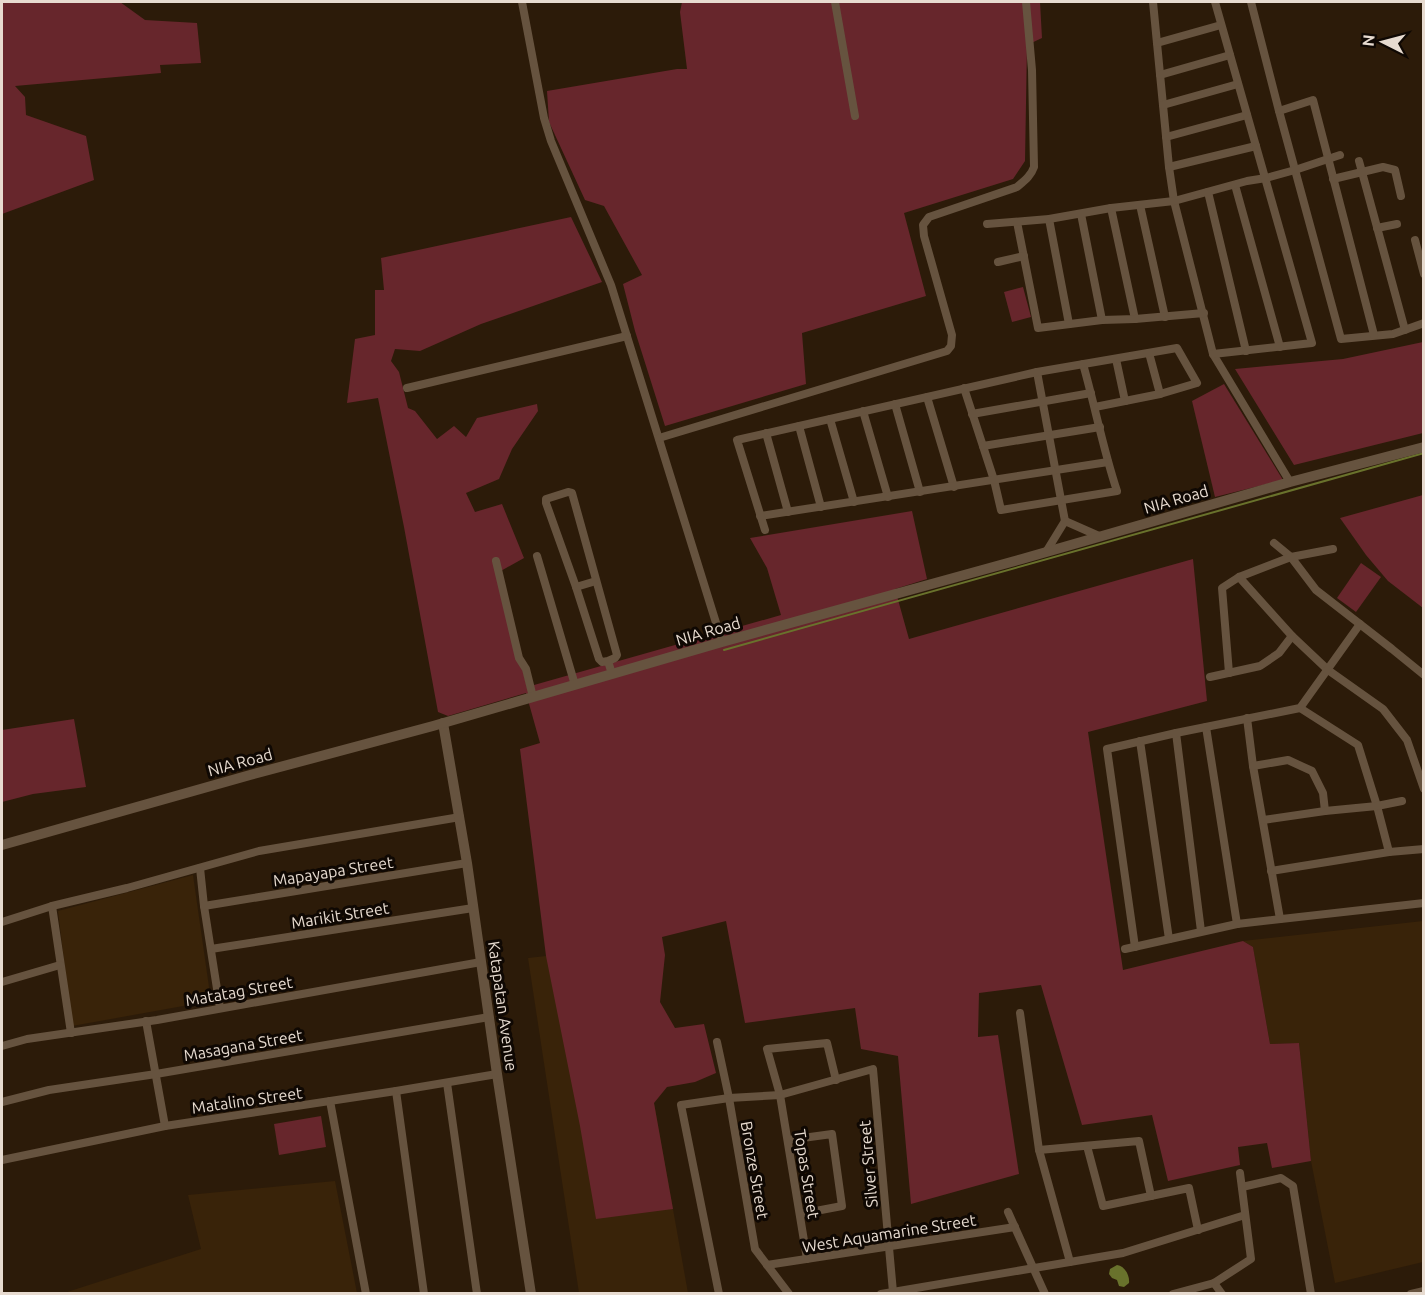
<svg xmlns="http://www.w3.org/2000/svg" width="1425" height="1295" viewBox="0 0 1425 1295" font-family="Ubuntu,sans-serif">
<rect width="100%" height="100%" fill="#2c1b09"/>
<g fill="#392309">
<path d="M193,875l18,126 -139,25 -14,-115z"/>
<path d="M1423,921v341l-88,21 -24,-122 -12,-118 -29,1 -17,-97 -10,-6z"/>
<path d="M618,948l36,155 34,190h-109l-51,-335z"/>
<path d="M335,1181l22,112h-293l137,-44 -13,-54z"/>
</g>
<g fill="#67262c">
<path d="M2,2h118l25,18 52,3 4,40 -41,2 1,8 -146,13 10,11 1,18 60,21 8,44 -92,34z"/>
<path d="M682,2h358l2,36 -15,7 -2,116 -12,18 -109,34 22,83 -124,37 4,51 -141,42 -30,-95 -12,-47 19,-9 -38,-69 -19,-6 -36,-78 -2,-31 130,-22h10l-7,-57z"/>
<path d="M571,217l31,65 -121,42 -61,27 -25,-2 -4,12 8,11 9,36 7,3 22,28 17,-13 12,11 11,-19 60,-14 1,7 -26,38 -13,30 -33,14 9,19 27,-8 22,54 -25,14 28,115 254,-72 -14,-47 -17,-30 162,-27 15,68 -32,10 14,50 284,-80 14,142 -119,31 35,238 120,-29 10,6 17,97 29,-1 12,118 -39,7 -5,-25 -29,4 2,18 -72,16 -16,-66 -70,10 -41,-140 -62,8 -1,44 20,-2 21,139 -108,30 -13,-148 -37,-7 -6,-41 -110,15 -19,-102 -64,16 3,18 -5,47 15,26 29,-4 12,49 -21,9 -28,5 -13,16 19,106 -77,10 -16,-93 -34,-170 -26,-207 20,-6 -14,-50 -78,23 -10,-4 -34,-185 -26,-129 -31,5 8,-64 20,-4v-45h9l-3,-32z"/>
<path d="M1023,287l8,30 -19,5 -8,-30z"/>
<path d="M1423,342v91l-129,32 -59,-96 108,-10z"/>
<path d="M1224,384l59,96 -68,17 -23,-96z"/>
<path d="M1423,495h1l-1,113 -35,-27 -22,-26 -26,-37z"/>
<path d="M1361,563l20,14 -25,35 -19,-14z"/>
<path d="M74,719l12,68 -53,7 -31,8v-72z"/>
<path d="M321,1116l5,31 -47,8 -5,-31z"/>
</g>
<path fill="#69722c" d="M1117,1265c8,1 13,11 12,18l-5,4 -5,-1 -2,-6 -5,-2 -3,-4 1,-5z"/>
<g fill="none" stroke-linecap="round" stroke-linejoin="round">
<path stroke="#69722c" stroke-width="2" d="M724,650l700,-197"/>
<g stroke="#66533f" stroke-width="8">
<path d="M522,2l22,116 7,23 60,144 111,357"/>
<path d="M835,2l20,114"/>
<path d="M1153,2l16,165 5,34 39,153 77,128"/>
<path d="M1251,2l28,109 62,228 52,-5 31,-11"/>
<path d="M1157,43l64,-18"/>
<path d="M1160,75l70,-20"/>
<path d="M1163,105l75,-21"/>
<path d="M1279,111l34,-11 61,235"/>
<path d="M1166,137l81,-22"/>
<path d="M1359,161l46,169"/>
<path d="M1169,167l87,-21"/>
<path d="M1333,179l50,-12 12,3 6,26"/>
<path d="M1235,185l45,162"/>
<path d="M1208,192l38,159"/>
<path d="M1140,205l25,112"/>
<path d="M1111,208l24,111"/>
<path d="M1081,214l21,106"/>
<path d="M1049,219l20,105"/>
<path d="M1017,222l21,106 64,-8 33,-1 69,-6"/>
<path d="M987,224l62,-5 62,-11 63,-7 73,-20 19,-3 29,-8 45,-15"/>
<path d="M1377,228l20,-4"/>
<path d="M1415,240l9,34"/>
<path d="M998,262l26,-6"/>
<path d="M1149,353l11,41"/>
<path d="M1213,354l99,-11 -97,-341"/>
<path d="M1116,359l9,42"/>
<path d="M1037,372l28,149"/>
<path d="M407,388l220,-52"/>
<path d="M964,388l30,92 7,30 116,-19c-14,-42 -22,-85 -34,-127"/>
<path d="M927,397l27,90"/>
<path d="M895,404l25,88"/>
<path d="M863,411l25,86"/>
<path d="M972,414l119,-21"/>
<path d="M830,419l24,83"/>
<path d="M799,426l22,81"/>
<path d="M766,433l22,79"/>
<path d="M659,438l288,-87 4,-5 1,-11 -28,-99 -1,-11 6,-8 88,-30c7,-6 14,-11 17,-20l-2,-97 -6,-68"/>
<path d="M983,446l117,-19"/>
<path d="M760,516l348,-54"/>
<path d="M765,530l-28,-90 300,-68 140,-24 20,35 -37,11 -65,13"/>
<path d="M1274,543l17,14 25,33 76,59 32,26"/>
<path d="M1046,552l19,-31 34,15"/>
<path d="M537,556l38,129"/>
<path d="M496,561l23,97 7,11 7,28"/>
<path d="M1239,577l53,59 36,34 55,39 24,31 17,49"/>
<path d="M576,587l20,-6"/>
<path d="M608,661l7,-3 2,-3 -45,-162 -4,-1 -22,7v4l30,84 23,72 3,3 6,-1 4,13"/>
<path d="M1229,673l-7,-85 17,-11 52,-20 42,-8"/>
<path d="M1210,677l50,-11 19,-13 13,-17"/>
<path d="M1300,708l58,37 19,61 12,46"/>
<path d="M1247,718l6,48 27,153"/>
<path d="M1206,727l31,197"/>
<path d="M1176,733l25,198"/>
<path d="M1140,741l29,198"/>
<path d="M1253,766l35,-6 24,11 11,22 2,18"/>
<path d="M1263,820l62,-9 52,-5 25,-5"/>
<path d="M200,868l4,38 16,102"/>
<path d="M1271,871l118,-19 35,-3"/>
<path d="M52,906l19,127"/>
<path d="M204,906l263,-43"/>
<path d="M2,922l50,-16 75,-18 132,-37 201,-34"/>
<path d="M1135,947l-28,-198 69,-16 124,-25 60,-84"/>
<path d="M211,949l262,-41"/>
<path d="M1125,949l112,-25 187,-21"/>
<path d="M2,982l58,-17"/>
<path d="M1020,1013l19,137 31,112"/>
<path d="M146,1021l19,105"/>
<path d="M717,1042l12,56 26,151 34,45"/>
<path d="M2,1046l25,-7 130,-19 324,-58"/>
<path d="M447,1083l30,211"/>
<path d="M396,1091l28,203"/>
<path d="M330,1101l36,193"/>
<path d="M2,1102l47,-12 107,-16 333,-57"/>
<path d="M788,1140l44,-6 10,72 -42,8"/>
<path d="M1087,1146l16,60 86,-18 9,42"/>
<path d="M1039,1150l100,-9 12,55"/>
<path d="M2,1160l163,-34 231,-35 101,-17"/>
<path d="M1242,1187l39,-9 12,8 18,108"/>
<path d="M1008,1212l37,82"/>
<path d="M807,1259l-27,-164 -13,-46 60,-6 9,37"/>
<path d="M767,1265l248,-38"/>
<path d="M1214,1283l8,11"/>
<path d="M719,1294l-38,-189 48,-7 51,-3 93,-26 20,223"/>
<path d="M881,1294l242,-41 122,-38"/>
<path d="M1173,1294l41,-11 37,-24 -11,-86"/>
<path d="M1411,1294l13,-3"/>
</g>
<g stroke="#66533f" stroke-width="10">
<path d="M443,723l24,140 30,211 34,220"/>
<path d="M2,845l248,-70 183,-49 289,-84 300,-83 268,-77 134,-35"/>
</g>
</g>
<g text-anchor="middle" stroke-width="6" stroke-linejoin="round" paint-order="stroke">
<g font-size="16" fill="#e7dbd0" stroke="#0f0803">
<text transform="translate(1176 499) rotate(-16)" y="6">NIA Road</text>
<text transform="translate(708 631) rotate(-16)" y="6">NIA Road</text>
<text transform="translate(240 762) rotate(-15)" y="6">NIA Road</text>
<text transform="translate(333 871) rotate(-9)" y="6">Mapayapa Street</text>
<text transform="translate(340 915) rotate(-9)" y="6">Marikit Street</text>
<text transform="translate(239 991) rotate(-10)" y="6">Matatag Street</text>
<text transform="translate(503 1006) rotate(82)" y="6">Katapatan Avenue</text>
<text transform="translate(243 1045) rotate(-10)" y="6">Masagana Street</text>
<text transform="translate(247 1100) rotate(-8)" y="6">Matalino Street</text>
<text transform="translate(868 1164) rotate(-95)" y="6">Silver Street</text>
<text transform="translate(755 1170) rotate(80)" y="6">Bronze Street</text>
<text transform="translate(807 1174) rotate(81)" y="6">Topas Street</text>
<text transform="translate(889 1233) rotate(-9)" y="6">West Aquamarine Street</text>
</g>
</g>
<rect width="1425" height="1295" fill="none" stroke="#e7dbd0" stroke-width="6"/>
<g transform="translate(1383 42) rotate(276)" stroke="#0f0803" stroke-width="4.5" paint-order="stroke">
<path d="M0-4.5L10 22L0 15L-10 22Z" fill="#e7dbd0"/>
<text y="-9" font-size="16" font-weight="bold" text-anchor="middle" fill="#e7dbd0">N</text>
</g>
</svg>
